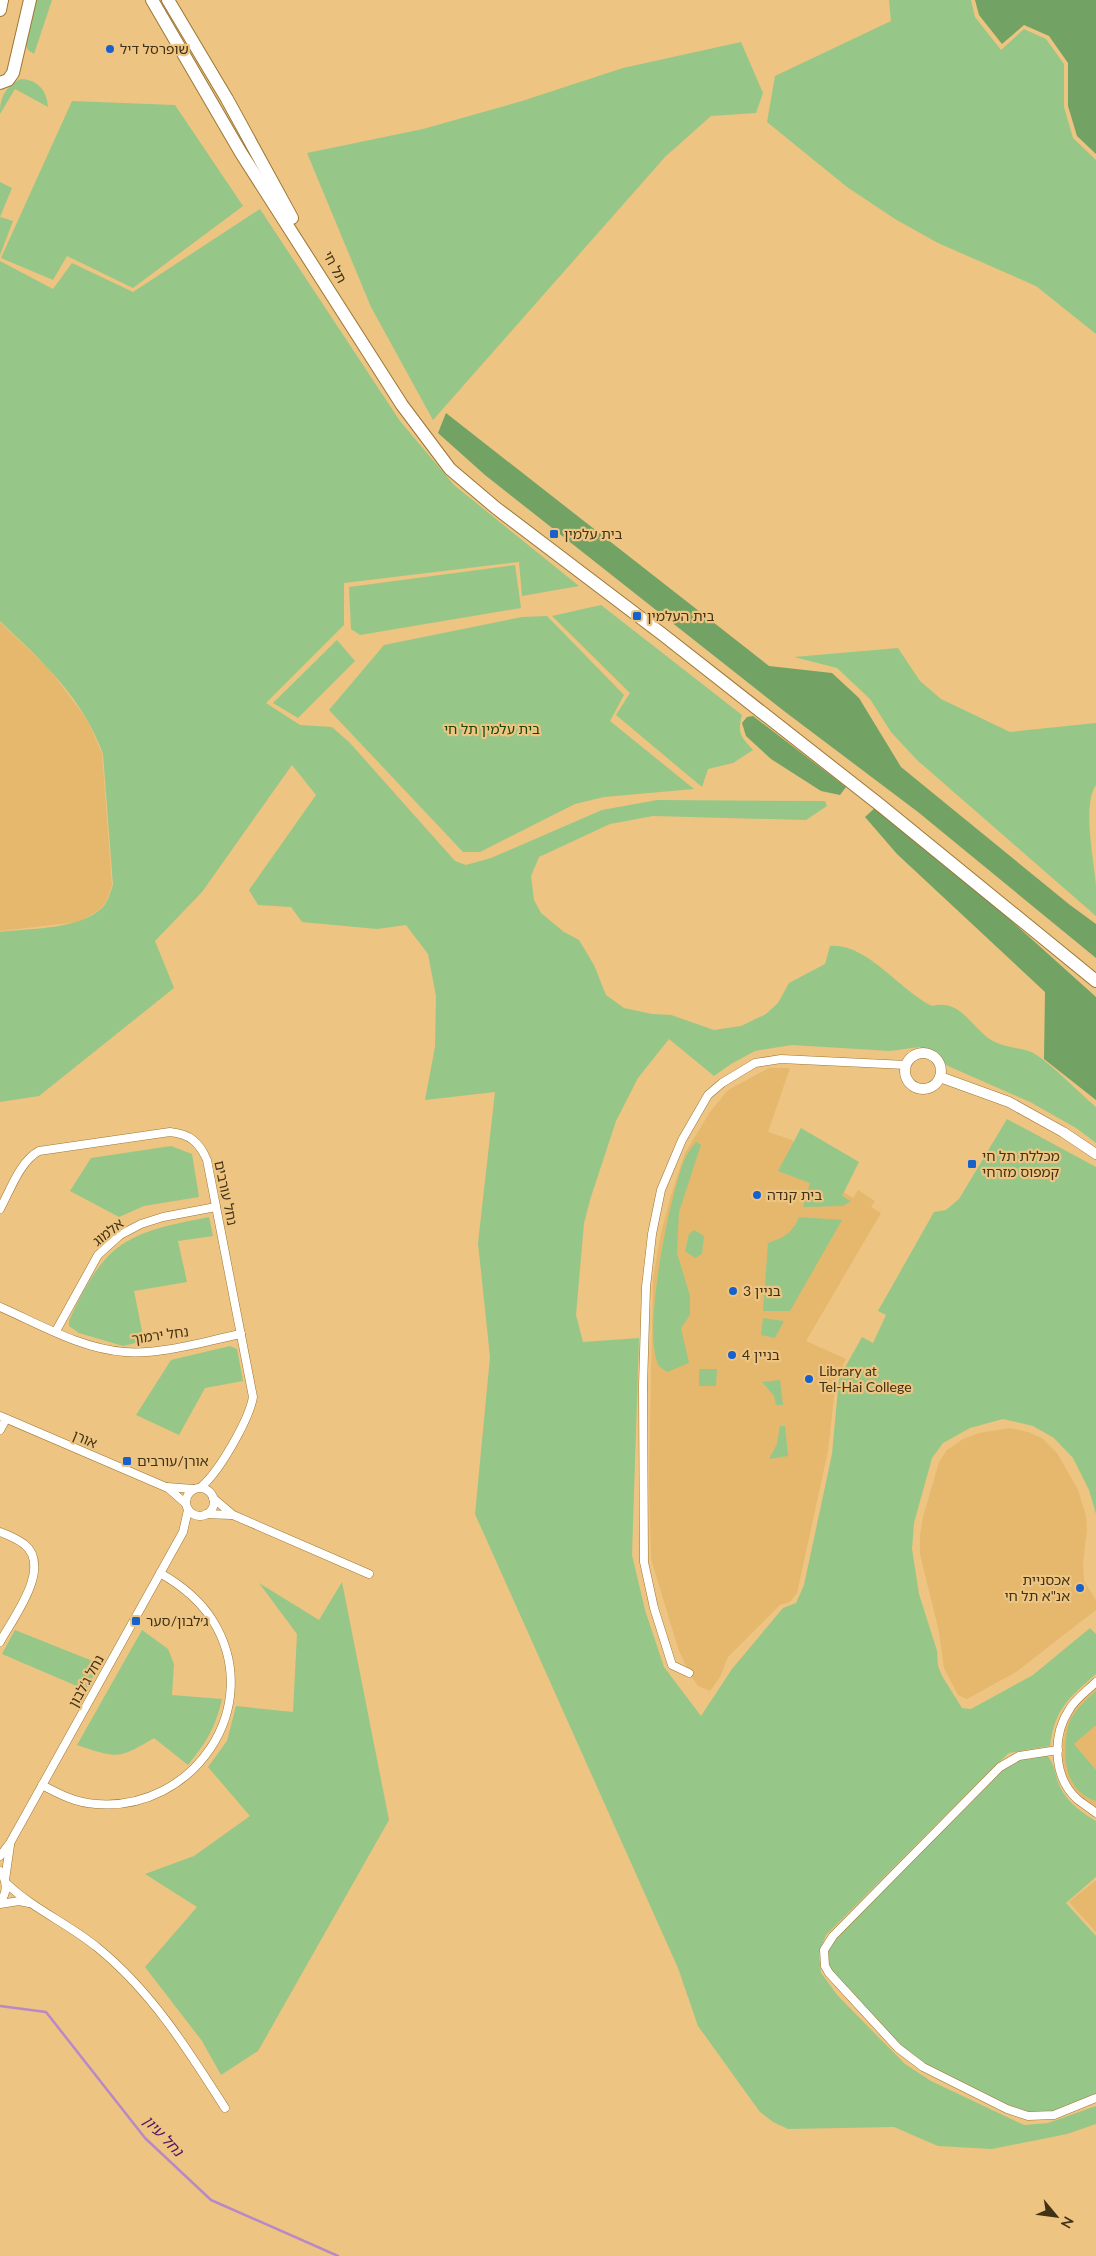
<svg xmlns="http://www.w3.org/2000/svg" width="1096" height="2256" viewBox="0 0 1096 2256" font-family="Lato,'Noto Sans Hebrew',sans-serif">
<rect width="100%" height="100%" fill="#edc481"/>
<g fill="#e5b86e">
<path d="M0,622l50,48 38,51 14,33 10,131 -6,17 -7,8 -20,12 -79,9z"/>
<path d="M769,1068h21l-22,64 24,8 17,30 44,28 5,-8 17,11 -4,6 10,6 -75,128 40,18 -10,20 -8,72 -31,142 -7,9 -10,3 -52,52 -8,20 -10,14 -12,-5 -9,-13 -11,-25 -27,-89 -2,-85 4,-196 8,-45 10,-38 14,-42 25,-41 18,-22z"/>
<path d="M1010,1428l18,4 14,6 15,15 21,37 8,26 1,14 -4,33 1,18 12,19v10l-80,62 -49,27 -9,-4 -14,-27 -5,-36 -19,-78v-18l3,-19 16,-55 8,-12 16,-11 16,-6z"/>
<path d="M1096,1687v121l-16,-11 -7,-8 -6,-11 -6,-20 5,-35 14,-22z"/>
<path d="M1096,1880v52l-27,-30z"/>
</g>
<g fill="#96c788">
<path d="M36,0h16l-18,54 -6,-4 -2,-5z"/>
<path d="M889,0h82l4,17 26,33 23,-21 22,10 18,25v43l9,31 23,22v174l-60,-48 -98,-43 -43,-24 -48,-32 -80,-65 8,-46 116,-55z"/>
<path d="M741,42l22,51 -7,20 -45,3 -46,41 -232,263 -62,-113 -64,-154 116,-24 99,-28 101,-33z"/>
<path d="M20,79c17,0 27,11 28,28l-33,-18 -15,25c0,-17 5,-26 20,-35z"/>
<path d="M72,101l103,4 68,101 -110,82 -66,-32 -14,24 -52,-22z"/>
<path d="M0,182l12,6 -12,29 13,4 -13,34z"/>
<path d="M260,209l140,212 54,64 125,101 -57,10 -3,-34 -175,21v42l-78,78 34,22 32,2 18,16 105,118 11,4 25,-7 111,-48 55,-10 168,1 2,5 -21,14 -153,-4 -43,8 -71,33 -8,19 3,24 7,13 23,19 15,8 15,25 12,30 18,13 28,6 19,1 43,15 27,-4 25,-12 12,-11 11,-20 36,-19 5,-18c36,-4 70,45 102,60 27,-7 38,18 56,32 16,11 35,9 47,16 20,13 42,37 61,53v36l-20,-15 -46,-26 -82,-36 -28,-19 -30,4 -98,-6 -37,6 -24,13 -17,12 -45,-37 -31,39 -22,43 -26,79 -6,23 -8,92 7,27 56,-4 -7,217 13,55 19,57 37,49 31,-47 51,-61 13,-5 8,-18 28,-131 7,-76 23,-41 11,6 13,-28 -8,-4 56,-99 12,-2 13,-11 48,-80 89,48v347l-7,-24 -16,-32 -19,-20 -21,-12 -30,-7 -33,9 -27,15 -11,15 -18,65 -2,26 7,45 18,57 1,15 4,10 20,32 9,1 62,-34 57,-47 6,6v40c-27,24 -41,34 -46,72l-41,7 -12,11 -171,171 -7,18 2,20 17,23 67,68 26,17 93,44 24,-2 48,-17v18l-29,10 -75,15 -54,-3 -44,-19 -106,2 -15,-7 -13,-10 -62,-86 -20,-58 -203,-454 15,-157 -12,-114 17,-151 -70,8 10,-53 1,-51 -8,-42 -22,-29 -29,4 -75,-7 -11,-15 -33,-2 -9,-15 67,-95 -24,-30 -90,127 -47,49 19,47 -135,108 -39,6v-170c30,-4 88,-2 106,-29 3,-5 5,-13 7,-18l-10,-131c-20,-56 -61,-93 -103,-133v-360l53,28 19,-26 61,29z"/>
<path d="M515,565l6,43 -161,27 -9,-6 -2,-42z"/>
<path d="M601,605l141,110c-5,18 -1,22 11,35l-20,13 -25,6 -6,18 -86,-72 14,-22 -78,-77z"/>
<path d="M547,616l77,79 -14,26 84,68 -90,8 -29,7 -95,48h-17l-134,-142 55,-65 138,-28z"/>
<path d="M337,640l18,21 -57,57 -25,-15z"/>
<path d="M898,648l22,33 21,18 69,33 86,-9v62c-14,20 -2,75 0,100 0,10 0,20 0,31l-179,-156 -26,-28 -21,-33 -33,-31 -43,-11z"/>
<path d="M801,1128l58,34 -17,34 9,5 -8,5 -40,1 7,-24 -32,-12z"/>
<path d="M696,1142l5,3 -22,67 -2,41 13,43v19l-9,13 8,35 -22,9c-3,-2 -7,-5 -9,-8 -16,-34 12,-170 27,-206 3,-6 7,-11 11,-16z"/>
<path d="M171,1146l21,8 7,43 -55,9 -25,11 -49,-26 21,-33z"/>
<path d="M209,1217l4,19 -35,5 9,41 -53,9 10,50 -21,5 -44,-13 -10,-7v-5c36,-80 57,-88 140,-104z"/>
<path d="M799,1217l43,3 -52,91h-27l5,-68c15,-5 25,-10 31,-26z"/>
<path d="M694,1230l10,6 -2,18 -7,4 -10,-7 4,-17z"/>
<path d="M763,1318l21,3 -9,17 -14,-3z"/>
<path d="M230,1346l7,3 6,32 -38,7 -26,47 -43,-20 35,-55z"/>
<path d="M699,1369h18l-1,17h-17z"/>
<path d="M780,1380l3,25h-7l-2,-9 -12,-14z"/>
<path d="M780,1426h5l3,30 -19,3 8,-15z"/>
<path d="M342,1582l47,238 -131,231 -37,24 -19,-34 -57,-74 52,-60 -52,-33 49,-18 56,-40 -42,-49 19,-26 9,-35 57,6 4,-78 -38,-51 60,37z"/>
<path d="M15,1630l85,34 -14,26 -84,-36z"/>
<path d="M142,1630l26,19 6,15 -2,31 50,4c-7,30 -15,42 -34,66l-34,-27c-36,22 -38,20 -77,7z"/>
<path d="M1096,1691v34l-22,19 22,26v31c-27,-8 -33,-36 -30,-61 1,-9 2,-19 8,-26 6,-9 14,-16 22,-23z"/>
<path d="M1046,1754c7,7 8,15 11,25 6,20 22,32 39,42v56l-30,26 30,33v159l-43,17h-33l-96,-48 -24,-19 -73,-80v-14l3,-7 171,-175 18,-11z"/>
</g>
<g fill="#72a264">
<path d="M975,0h121v154l-19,-18 -9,-30v-43l-19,-27 -25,-11 -22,19 -23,-29z"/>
<path d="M446,413l323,253 63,7 27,25 42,69 169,138 26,19v34l-178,-146 -134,-101 -299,-236 -47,-42z"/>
<path d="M753,716l93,71 -6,8 -19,-4 -50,-32 -25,-23 -4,-13 5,-6z"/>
<path d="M876,807l110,91 110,99v103l-52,-41 1,-67 -148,-138 -32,-37z"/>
</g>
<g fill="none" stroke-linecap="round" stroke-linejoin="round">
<path stroke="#b988c6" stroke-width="2.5" d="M0,2006l46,6 99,126 66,62 127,56"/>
<defs>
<g id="minor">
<path d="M0,1209c10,-18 20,-48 39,-58l131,-19c20,2 29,10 37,28l46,237c-4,23 -34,75 -52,90"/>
<path d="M0,1307c39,17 81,42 125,45 36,3 80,-11 116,-18"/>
<path d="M56,1331l42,-76 22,-20 21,-11 22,-7 53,-10"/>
<path d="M0,1416l168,72 17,15"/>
<path d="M0,1430l6,-11"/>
<path d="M167,1487l26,2"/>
<circle cx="200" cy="1502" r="14"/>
<path d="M213,1498l20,17 136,59"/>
<path d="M206,1514l25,1"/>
<path d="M0,1532c8,3 17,7 24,12 29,23 -11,74 -24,98"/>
<path d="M689,1673l-17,-8 -18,-57 -10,-46 -1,-176 3,-99 6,-53 9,-44 21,-50 26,-45 14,-12 33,-20 26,-4 125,6"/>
<path d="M1096,1682c-9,9 -21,17 -27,28 -17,26 -16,67 8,89 6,5 13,9 19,14"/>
<path d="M1058,1750l-39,6 -19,11 -167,169 -9,14 1,16 4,7 69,75 25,19 84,42 21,7 26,-1 42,-17"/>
<path d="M42,1785c17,9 34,18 54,19 97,8 170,-97 117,-183 -13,-21 -32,-36 -53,-48"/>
<path d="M0,1856l10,-13 173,-311 5,-22"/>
<path d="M0,1871c7,10 8,21 0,31"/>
<path d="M5,1880l5,-35"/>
<path d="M6,1883c27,26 63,41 92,65 54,44 90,102 127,160"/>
<path d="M0,1904l19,-3 10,2"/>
</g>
<g id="tertiary">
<circle cx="923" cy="1071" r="18"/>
<path d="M940,1077l69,25 54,30 33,22"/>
</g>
<g id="trunk">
<path d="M152,0l89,153 161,252 48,64 46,39 166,126 218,171 216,176"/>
<path d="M168,0l59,99 65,119"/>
<path d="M0,10l2,-10"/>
<path d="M0,83l8,-3 5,-7 17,-73"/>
</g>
</defs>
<use href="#minor" stroke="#9d7734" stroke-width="9"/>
<use href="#tertiary" stroke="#9d7734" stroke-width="11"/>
<use href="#trunk" stroke="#9d7734" stroke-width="14"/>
<use href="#minor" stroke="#fff" stroke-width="8"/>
<use href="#tertiary" stroke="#fff" stroke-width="10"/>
<use href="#trunk" stroke="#fff" stroke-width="12"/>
</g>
<g fill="#1761cc" stroke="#edc481" stroke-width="2">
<circle cx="110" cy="49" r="5"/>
<rect x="549" y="529" width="10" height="10" rx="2.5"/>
<rect x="632" y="611" width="10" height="10" rx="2.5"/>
<rect x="967" y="1159" width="10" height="10" rx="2.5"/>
<circle cx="757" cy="1195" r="5"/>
<circle cx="733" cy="1291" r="5"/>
<circle cx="732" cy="1355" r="5"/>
<circle cx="809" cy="1379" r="5"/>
<rect x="122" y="1456" width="10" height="10" rx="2.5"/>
<circle cx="1080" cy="1588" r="5"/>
<rect x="131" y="1616" width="10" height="10" rx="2.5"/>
</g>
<g text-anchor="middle" stroke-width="4.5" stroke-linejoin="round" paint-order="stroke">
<g font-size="14" fill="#413115" stroke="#edc481" text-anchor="start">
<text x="120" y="54">שופרסל דיל</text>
<text x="564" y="539">בית עלמין</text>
<text x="647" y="621">בית העלמין</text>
<text x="982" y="1161">מכללת תל חי<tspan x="982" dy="16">קמפוס מזרחי</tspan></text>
<text x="767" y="1200">בית קנדה</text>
<text x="743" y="1296">בניין 3</text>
<text x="742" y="1360">בניין 4</text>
<text x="819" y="1376">Library at<tspan x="819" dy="16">Tel-Hai College</tspan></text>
<text x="137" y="1466">אורן/עורבים</text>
<text x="1070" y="1585" text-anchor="end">אכסניית<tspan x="1070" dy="16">אנ"א תל חי</tspan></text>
<text x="146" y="1626">ג׳לבון/סער</text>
</g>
<g font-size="14" fill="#413115" stroke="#edc481">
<text transform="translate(335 267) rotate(62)" y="5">תל חי</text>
<text transform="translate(226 1193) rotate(78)" y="5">נחל עורבים</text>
<text transform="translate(108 1232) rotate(-38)" y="5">אלמוג</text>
<text transform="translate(160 1335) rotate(-8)" y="5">נחל ירמוך</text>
<text transform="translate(85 1439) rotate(23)" y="5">אורן</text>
<text transform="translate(86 1681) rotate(-61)" y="5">נחל ג'לבון</text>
</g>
<g font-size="14" fill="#174703" stroke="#edc481">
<text x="492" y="734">בית עלמין תל חי</text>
</g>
<g font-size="15" font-style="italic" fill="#50135f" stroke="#edc481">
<text transform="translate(163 2136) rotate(46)" y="5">נחל עיון</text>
</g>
</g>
<g transform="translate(1056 2216) rotate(119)" stroke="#edc481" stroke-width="4" paint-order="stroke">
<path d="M0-4L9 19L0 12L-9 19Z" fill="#413115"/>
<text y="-8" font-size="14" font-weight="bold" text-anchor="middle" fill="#413115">N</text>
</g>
</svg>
